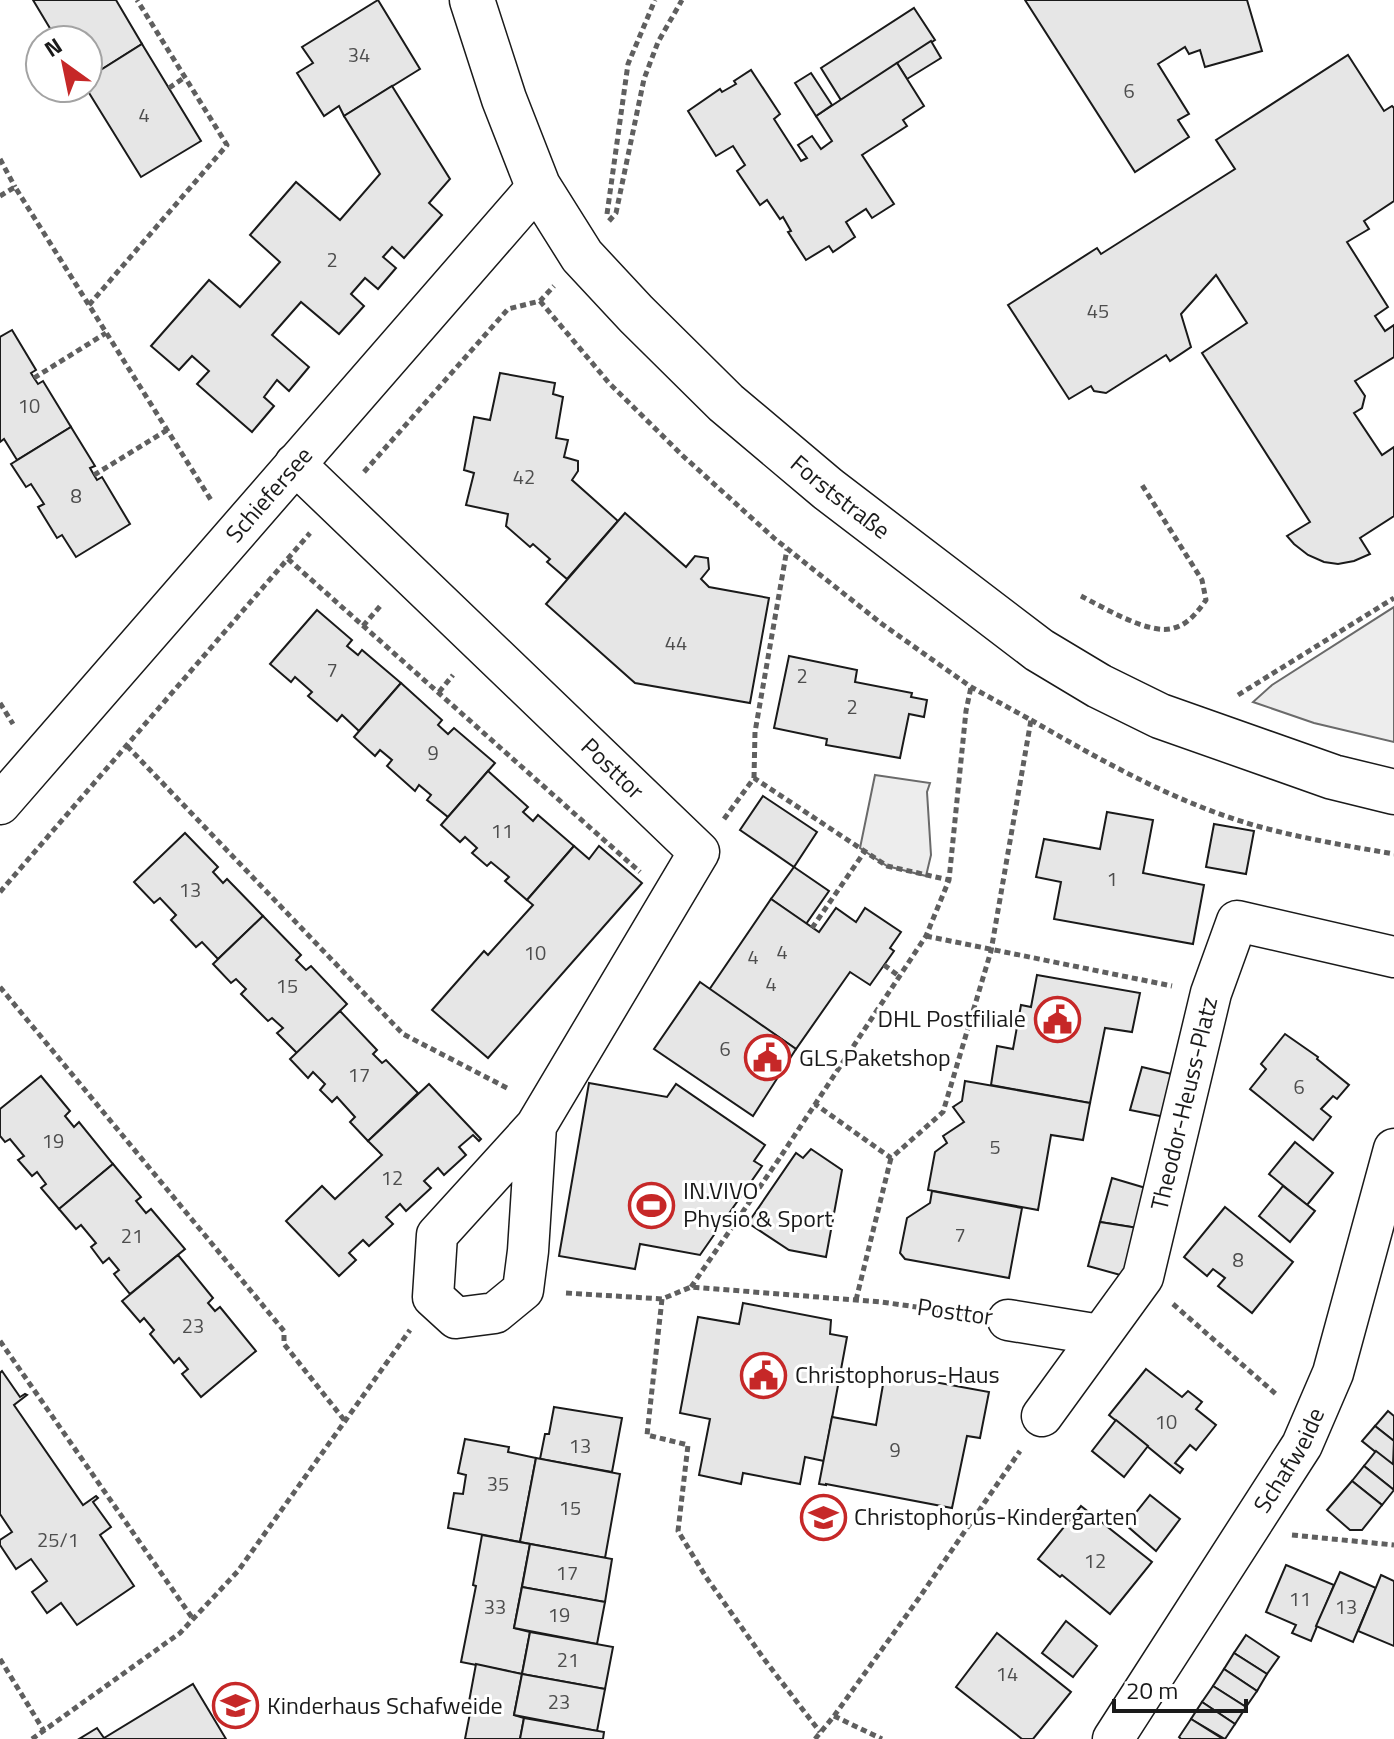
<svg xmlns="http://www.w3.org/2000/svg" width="1394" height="1739" viewBox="0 0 1394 1739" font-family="'Titillium Web',sans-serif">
<rect width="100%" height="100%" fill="#fff"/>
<g fill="#ededed" stroke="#6a6a6a" stroke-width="2">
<path d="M1394,607v135l-80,-19 -61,-21 19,-17z"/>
<path d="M875,775l55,8 -3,9 4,63 -5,21 -39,-10 -27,-18z"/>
</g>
<g fill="#e6e6e6" stroke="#1a1a1a" stroke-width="2">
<path d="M33,0h83l26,44 -54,34v-38h-31z"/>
<path d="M378,0l42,69 -76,47 -5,-10 -15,10 -27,-43 16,-10 -11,-16z"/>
<path d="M1025,0h222l15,51 -57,16 -5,-17 -11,4 -4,-7 -27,17 31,50 -11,6 11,17 -54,35z"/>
<path d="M914,8l21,32 -94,60 -20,-32z"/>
<path d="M931,41l10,17 -34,21 -10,-16z"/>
<path d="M142,44l59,97 -60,36 -55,-89h2v-10z"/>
<path d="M1348,55l36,56 8,-5 2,2v93l-30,20 5,8 -22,13 41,65 -13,9 10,15 9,-6v32l-39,24 10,15 -3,12 -8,5 28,42 12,-8v69l-34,22 10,16 -16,7 -16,3 -14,-2 -16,-7 -14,-11 -7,-8 23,-14 -108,-169 45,-30 -31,-48 -35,39 10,33 -21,14 -4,-6 -60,38 -12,-2 -3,-5 -22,13 -61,-94 89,-57 4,6 134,-85 -19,-29z"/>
<path d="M897,63l27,43 -21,14 4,6 -45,29 32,49 -22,14 -6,-9 -20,13 9,15 -22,15 -4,-6 -23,14 -18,-28 3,-1 -8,-14 -3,2 -13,-19 -7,5 -23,-34 8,-6 -12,-19 -17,10 -28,-45 32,-22 2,3 14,-8 -2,-3 17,-11 29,44 -6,5 27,42 6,-3 -9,-13 14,-9 9,13 11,-8 -16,-25z"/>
<path d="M811,73l21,32 -16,11 -21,-33z"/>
<path d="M392,86l58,93 -21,24 13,12 -38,43 -12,-11 -9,10 13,11 -18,21 -13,-11 -14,16 13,12 -25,28 -38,-32 -29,33 37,32 -20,24 -12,-11 -13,17 10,9 -22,26 -55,-48 12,-13 -17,-15 -13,14 -28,-24 58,-66 31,27 40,-45 -30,-27 46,-53 44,38 40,-46 -36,-58z"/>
<path d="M12,330l24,40 -5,3 3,5 4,6 5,-3 28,46 -54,33 -13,-21 -4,3v-105z"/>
<path d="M500,373l55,10 -2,11 10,3 -7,41 12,2 -4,17 14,4v10l-6,9 46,41 -51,58 -20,-17 3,-3 -17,-15 -3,3 -24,-21 2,-12 -42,-9 8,-32 -10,-3 10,-53 16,3z"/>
<path d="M71,427l24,39 -5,2 4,7 3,5 5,-3 28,47 -54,33 -14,-22 -5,3 -19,-31 6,-3 -13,-20 -5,3 -15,-23z"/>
<path d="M625,513l61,54 9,-11 13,2 1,11 -8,10 8,8 60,11 -19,105 -115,-20 -89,-79z"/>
<path d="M317,610l35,30 -5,6 11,9 4,-5 39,33 -42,48 -17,-16 -5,6 -29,-25 4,-4 -17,-15 -4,5 -21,-18z"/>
<path d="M789,656l68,14 -2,12 57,11 -1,4 16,3 -3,17 -15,-3 -9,44 -74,-13 1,-6 -53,-11z"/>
<path d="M401,683l41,37 -4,5 10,9 6,-6 41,35 -47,54 -21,-17 4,-5 -12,-10 -4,6 -28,-25 5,-6 -12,-10 -5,6 -21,-19z"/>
<path d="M488,771l40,36 -5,5 10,9 5,-6 36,31 -47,54 -22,-19 4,-4 -18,-15 -4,4 -15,-13 5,-5 -12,-11 -5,5 -19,-17z"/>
<path d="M763,796l54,36 -23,35 -54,-37z"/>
<path d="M1107,812l46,8 -10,53 61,12 -11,59 -139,-25 7,-37 -25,-5 8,-38 56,10z"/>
<path d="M1214,824l40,7 -8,43 -40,-7z"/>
<path d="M185,833l33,34 -5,5 10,11 4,-4 36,37 -45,43 -16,-17 -6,5 -25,-27 5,-5 -16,-17 -6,5 -20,-21z"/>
<path d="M574,846l15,13 10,-13 43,37 -154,175 -56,-48 52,-59 4,4 45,-50 -6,-5z"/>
<path d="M794,867l35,24 -23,33 -35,-25z"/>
<path d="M771,899l48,33 17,-24 20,14 9,-14 36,24 -11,16 4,3 -24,34 -20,-13 -54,77 -87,-59z"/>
<path d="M263,916l38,39 -5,5 10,10 5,-4 36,38 -50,49 -20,-20 6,-5 -11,-10 -4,3 -27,-27 5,-5 -10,-10 -5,4 -18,-19z"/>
<path d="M1037,975l103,18 -8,39 -27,-4 -15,75 -99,-18 6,-39 16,3 8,-44 10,2z"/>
<path d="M700,982l96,67 -43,67 -99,-67z"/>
<path d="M340,1011l37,39 -4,4 9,9 4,-3 32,33 -50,48 -18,-19 5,-5 -18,-20 -5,5 -12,-12 5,-6 -12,-12 -5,6 -18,-19z"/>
<path d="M1285,1034l33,23 -1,2 32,26 -12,14 -4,-3 -12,13 10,8 -18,23 -63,-51 16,-20 -5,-5z"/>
<path d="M1142,1067l38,9 -10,42 -40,-8z"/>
<path d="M41,1076l29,35 -5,5 9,11 5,-5 34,42 -54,45 -18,-21 5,-4 -9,-12 -5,4 -14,-16 6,-4 -14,-17 -5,3 -5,-6v-27z"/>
<path d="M965,1081l125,22 -7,37 -32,-5 -13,75 -110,-20 7,-38 12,-9 -4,-7 21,-14 -11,-15 9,-6z"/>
<path d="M589,1083l78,14 9,-13 89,61 -11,16 8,5 -62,89 -60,-11 -5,25 -76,-13z"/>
<path d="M429,1084l52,55 -2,2 -6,-6 -14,12 7,8 -22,20 -6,-7 -14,13 7,7 -25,23 -6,-7 -14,13 7,7 -24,22 -6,-6 -14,13 7,7 -17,16 -53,-55 36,-35 13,13 47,-44 -14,-14z"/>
<path d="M1295,1142l38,31 -26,32 -38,-31z"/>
<path d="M811,1149l31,21 -16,87 -37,-7 -41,-27 48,-70 7,5z"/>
<path d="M113,1164l28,33 -5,4 10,12 5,-4 34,40 -55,45 -16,-20 5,-4 -10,-12 -6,5 -12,-16 5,-4 -15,-18 -5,4 -17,-20z"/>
<path d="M1112,1178l37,11 -11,39 -38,-6z"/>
<path d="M1283,1186l32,25 -25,31 -31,-26z"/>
<path d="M932,1191l90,17 -13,70 -104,-19 -5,-6 7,-35 23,-15z"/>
<path d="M1225,1207l68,55 -41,51 -34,-27 7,-8 -12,-9 -6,7 -23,-19z"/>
<path d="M1100,1222l38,6 -14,48 -36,-10z"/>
<path d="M178,1255l35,43 -5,5 7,8 5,-4 36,44 -55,46 -19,-23 6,-5 -9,-11 -5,5 -24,-29 4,-4 -10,-12 -4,4 -18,-21z"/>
<path d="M743,1303l88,17 -1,14 17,3 -23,124 -19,-4 -5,27 -57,-11 -2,11 -42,-9 11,-56 -30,-6 18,-96 41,7z"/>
<path d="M1146,1369l36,28 6,-6 14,11 -6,7 20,16 -20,25 -6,-5 -15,18 8,6 -3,4 -71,-58z"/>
<path d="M2,1371l18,26 5,-3 2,1 -13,10 69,100 13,-9 2,2 -5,4 18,25 -11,8 34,51 -57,39 -16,-22 -14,10 -15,-21 15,-11 -16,-22 -15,10 -16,-24v-5l12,-8 -12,-18v-141z"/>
<path d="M885,1373l104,19 -9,46 -13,-2 -15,72 -126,-24v1l-7,-1 13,-67 44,8z"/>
<path d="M554,1407l68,11 -10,54 -72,-13 5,-25h4z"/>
<path d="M1388,1411l6,5v25l-19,-15z"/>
<path d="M1116,1420l32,26 -24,31 -32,-26z"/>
<path d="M1375,1426l19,15 -1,25 -31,-25z"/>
<path d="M465,1439l44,8 -1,5 28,6 -16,84 -72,-14 6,-35 9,1 3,-19 -8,-2z"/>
<path d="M1376,1451l18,14v25l-30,-24z"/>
<path d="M536,1458l84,16 -15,84 -85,-16z"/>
<path d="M1364,1466l30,24 -12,15 -30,-24z"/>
<path d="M1352,1481l30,24 -20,25h-12l-23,-20z"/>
<path d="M1150,1495l30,24 -24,32 -30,-26z"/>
<path d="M1081,1506l71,56 -42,52 -48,-39 -2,2 -22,-18z"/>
<path d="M482,1535l48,9 -16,84 16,4 -8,42 -61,-12 15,-76 -3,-1z"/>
<path d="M530,1544l82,15 -7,43 -83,-15z"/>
<path d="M1286,1565l48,20 -23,56 -19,-8 4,-8 -30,-13z"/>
<path d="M1340,1572l36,16 -23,54 -37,-16z"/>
<path d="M1381,1575l13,6v65l-36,-15z"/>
<path d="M522,1587l83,15 -8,42 -83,-16z"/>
<path d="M1066,1621l31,25 -24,31 -31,-24z"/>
<path d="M530,1632l83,15 -8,42 -83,-15z"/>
<path d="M997,1633l74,59 -38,47h-11l-66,-52z"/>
<path d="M1246,1635l33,22 -12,17 -33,-21z"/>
<path d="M1234,1653l33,21 -10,17 -33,-22z"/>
<path d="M476,1664l46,10 -8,41 10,3 -4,21h-55l6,-31 -3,-1z"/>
<path d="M1224,1669l33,22 -11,16 -33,-21z"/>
<path d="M522,1674l83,15 -8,42 -83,-16z"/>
<path d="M193,1684l33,55h-147l18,-11 7,10z"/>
<path d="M1213,1686l33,21 -11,17 -33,-22z"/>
<path d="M1202,1702l33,22 -10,15 -34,-20z"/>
<path d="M524,1718l80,14 -1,7h-83z"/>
<path d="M1191,1719l32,20h-42l-2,-2z"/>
</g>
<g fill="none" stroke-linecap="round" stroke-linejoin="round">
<defs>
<g id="street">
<path id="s1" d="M295,464l404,388 -163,274 -99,109 -4,62 23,21 39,-5 28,-23 5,-39 8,-125"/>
<path id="s2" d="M0,804l538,-618"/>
<path d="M1008,1320l92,15"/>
<path id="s3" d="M1042,1416l101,-139 68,-284 26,-72 157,36"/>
<path id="s4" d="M1113,1739l189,-294 31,-72 61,-224"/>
</g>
<g id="secondary">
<path id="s5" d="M472,0l32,99 34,87 44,70 54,58 90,89 102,86 211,161 60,36 61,30 173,61 61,15"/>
</g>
</defs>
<use href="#street" stroke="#1a1a1a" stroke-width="43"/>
<use href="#secondary" stroke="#1a1a1a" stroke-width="47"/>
<g stroke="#5f5f5f" stroke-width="5" stroke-dasharray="6 4" stroke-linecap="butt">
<path d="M169,88l16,-11"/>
<path d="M0,159l15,28"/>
<path d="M0,196l15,-9 196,313"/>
<path d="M607,214l21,-150 27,-64"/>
<path d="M609,221l7,-8 28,-134 14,-37 24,-42"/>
<path d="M540,301l69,82 74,73 92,83 107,85 89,63 60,33 -40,231 -48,161 -52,46 -76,-54"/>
<path d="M89,305l138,-160 -90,-145"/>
<path d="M34,378l72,-45"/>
<path d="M364,472l144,-163 32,-8 14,-15"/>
<path d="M94,475l73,-45"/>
<path d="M288,559l352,313"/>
<path d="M1081,596c22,11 69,40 93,32 15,-4 24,-17 32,-28l-4,-20 -60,-95"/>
<path d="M363,626l18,-21"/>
<path d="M439,692l14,-17"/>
<path d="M1238,695l156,-97"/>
<path d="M0,703l13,21"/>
<path d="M1031,720c66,38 133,76 206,100 50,16 105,25 157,34"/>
<path d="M127,746l276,288 106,55"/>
<path d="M754,778l1,-46 32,-183"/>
<path d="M724,819l30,-41 133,88 62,14"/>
<path d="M0,892l310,-359"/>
<path d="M812,928l53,-77"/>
<path d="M926,936l246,50"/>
<path d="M884,965l15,11"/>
<path d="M0,987l284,344v13l61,77"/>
<path d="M691,1287l88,-128 147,-223 23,-56 17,-169 5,-24"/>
<path d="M566,1293l96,6 29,-12 190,15 86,12"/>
<path d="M662,1299l-15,136 41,10 -10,86 28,46 58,82 56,73"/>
<path d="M856,1300l35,-142"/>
<path d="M1173,1304l104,91"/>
<path d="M0,1341l193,278"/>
<path d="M1292,1535l102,10"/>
<path d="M0,1659l44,72"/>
<path d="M834,1716l48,23"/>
<path d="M32,1739l148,-106 58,-62 172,-241"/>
<path d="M815,1739l19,-23 85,-118 101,-147"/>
</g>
<use href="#street" stroke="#fff" stroke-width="40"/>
<use href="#secondary" stroke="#fff" stroke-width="44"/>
</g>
<defs>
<symbol id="civic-ring" viewBox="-11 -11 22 22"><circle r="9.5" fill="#fff" stroke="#c62828" stroke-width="1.5"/><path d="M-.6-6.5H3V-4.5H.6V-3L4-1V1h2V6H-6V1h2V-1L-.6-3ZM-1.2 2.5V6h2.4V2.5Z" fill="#c62828"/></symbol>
<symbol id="stadium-ring" viewBox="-11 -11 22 22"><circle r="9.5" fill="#fff" stroke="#c62828" stroke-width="1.5"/><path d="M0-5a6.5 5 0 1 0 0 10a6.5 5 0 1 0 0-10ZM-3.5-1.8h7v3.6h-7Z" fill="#c62828"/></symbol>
<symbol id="school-ring" viewBox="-11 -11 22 22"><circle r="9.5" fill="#fff" stroke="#c62828" stroke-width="1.5"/><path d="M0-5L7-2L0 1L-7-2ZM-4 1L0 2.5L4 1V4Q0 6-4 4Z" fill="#c62828"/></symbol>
</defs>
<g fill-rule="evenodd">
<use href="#civic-ring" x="1032" y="994" width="51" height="51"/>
<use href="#civic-ring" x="742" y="1032" width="51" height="51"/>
<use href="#stadium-ring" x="626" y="1180" width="51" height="51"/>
<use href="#civic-ring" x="738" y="1350" width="51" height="51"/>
<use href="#school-ring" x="798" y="1492" width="51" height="51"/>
<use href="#school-ring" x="210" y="1680" width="51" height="51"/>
</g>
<g text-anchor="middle" stroke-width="6" stroke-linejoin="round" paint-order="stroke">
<g font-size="20" fill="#4d4d4d">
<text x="359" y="62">34</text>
<text x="1129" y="98">6</text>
<text x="144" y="122">4</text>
<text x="332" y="267">2</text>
<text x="1098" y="318">45</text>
<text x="29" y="413">10</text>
<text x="524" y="484">42</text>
<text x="76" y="503">8</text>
<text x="676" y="650">44</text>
<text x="332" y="677">7</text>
<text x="802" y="683">2</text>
<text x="852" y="714">2</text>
<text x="433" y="760">9</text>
<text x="502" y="838">11</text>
<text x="1112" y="886">1</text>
<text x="190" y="897">13</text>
<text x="782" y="959">4</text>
<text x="535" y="960">10</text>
<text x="753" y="964">4</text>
<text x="771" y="991">4</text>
<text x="287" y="993">15</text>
<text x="725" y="1056">6</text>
<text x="359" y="1082">17</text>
<text x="1299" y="1094">6</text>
<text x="53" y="1148">19</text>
<text x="995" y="1154">5</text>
<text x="392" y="1185">12</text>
<text x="960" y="1242">7</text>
<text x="132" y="1243">21</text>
<text x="1238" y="1267">8</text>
<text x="193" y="1333">23</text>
<text x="1166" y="1429">10</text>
<text x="580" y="1453">13</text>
<text x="895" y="1457">9</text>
<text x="498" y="1491">35</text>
<text x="570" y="1515">15</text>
<text x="58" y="1547">25/1</text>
<text x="1095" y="1568">12</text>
<text x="567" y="1580">17</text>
<text x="1300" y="1606">11</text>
<text x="495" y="1614">33</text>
<text x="1346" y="1614">13</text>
<text x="559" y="1622">19</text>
<text x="568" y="1667">21</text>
<text x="1007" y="1681">14</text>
<text x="559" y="1709">23</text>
</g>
<g font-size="24" fill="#1a1a1a" stroke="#fff">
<text dy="8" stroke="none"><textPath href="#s2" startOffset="410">Schiefersee</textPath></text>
<text dy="8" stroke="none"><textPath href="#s5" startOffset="634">Forststraße</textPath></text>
<text dy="8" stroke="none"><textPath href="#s1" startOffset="440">Posttor</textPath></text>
<text dy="8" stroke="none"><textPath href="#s3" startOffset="350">Theodor-Heuss-Platz</textPath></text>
<text transform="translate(955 1312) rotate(8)" y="8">Posttor</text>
<text dy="8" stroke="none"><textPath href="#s4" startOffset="330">Schafweide</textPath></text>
</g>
<g font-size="24" fill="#1a1a1a" stroke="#fff" text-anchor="start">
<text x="1026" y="1027" text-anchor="end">DHL Postfiliale</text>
<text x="799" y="1066">GLS Paketshop</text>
<text x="683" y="1199">IN.VIVO<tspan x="683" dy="28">Physio &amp; Sport</tspan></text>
<text x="795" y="1383">Christophorus-Haus</text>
<text x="854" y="1525">Christophorus-Kindergarten</text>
<text x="267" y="1714">Kinderhaus Schafweide</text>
</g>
</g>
<g transform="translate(64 64) rotate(327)"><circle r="38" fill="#ffffff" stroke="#a3a3a3" stroke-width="2"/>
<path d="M0-6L14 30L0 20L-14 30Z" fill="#c62828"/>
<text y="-12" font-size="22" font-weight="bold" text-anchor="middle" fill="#1a1a1a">N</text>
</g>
<path d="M1114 1699v12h132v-12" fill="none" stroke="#1a1a1a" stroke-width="4"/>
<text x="1126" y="1699" font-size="24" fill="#1a1a1a" stroke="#ffffff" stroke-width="6" paint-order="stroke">20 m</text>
</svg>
